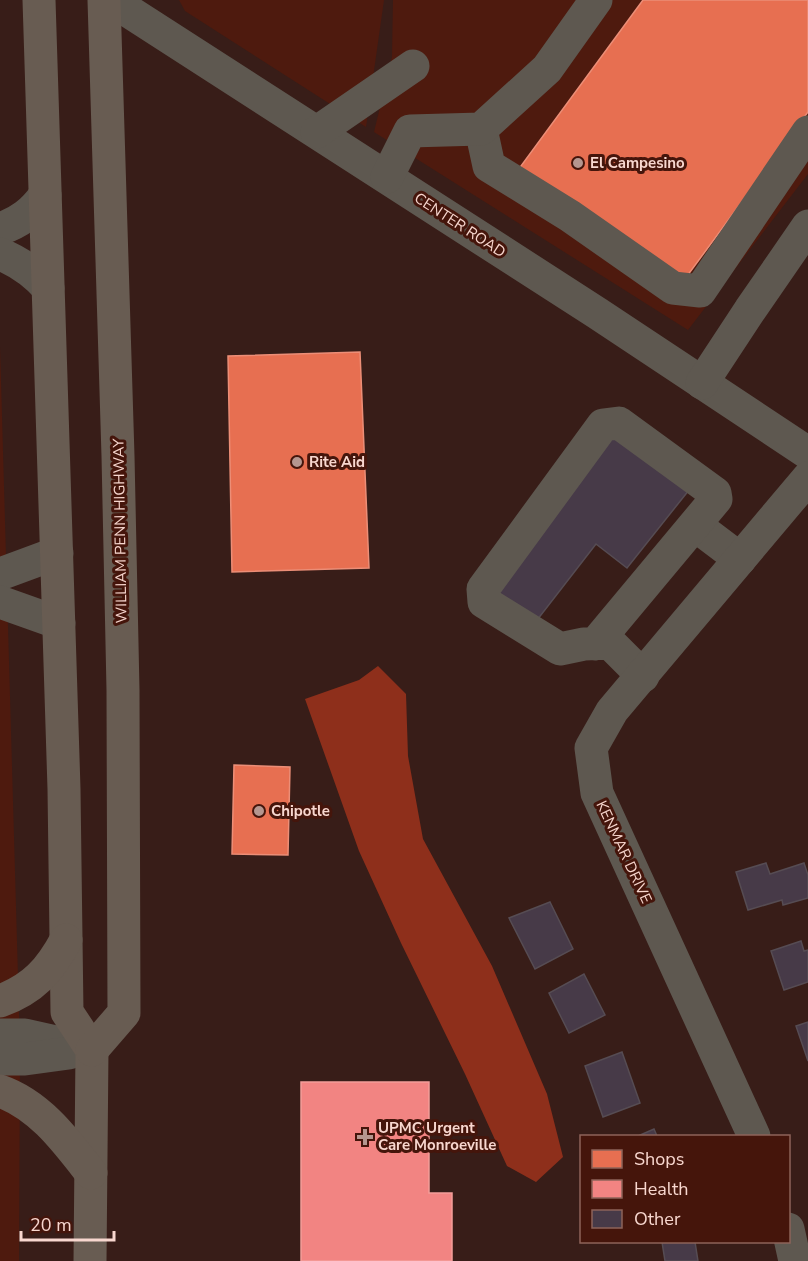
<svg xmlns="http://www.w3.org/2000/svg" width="808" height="1261" viewBox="0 0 808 1261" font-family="'Nunito Sans',sans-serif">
<rect width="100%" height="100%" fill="#381d18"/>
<g fill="#4e1a0e">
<path d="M179,0h205l-18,127 -181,-116z"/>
<path d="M393,0h415v174l-120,156 -314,-198 18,-75z"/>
<path d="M0,346l20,701 -1,214h-19z"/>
</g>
<path fill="#8e2f1b" d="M378,666l28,28 2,62 15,83 69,127 55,128 16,63 -27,25 -29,-16 -42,-92 -64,-131 -42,-92 -54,-152 54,-19z"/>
<g fill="#e76f51" stroke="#ec8e77" stroke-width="1.5">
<path d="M643,0h165v112l-129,175 -161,-117z"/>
<path d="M360,352l9,216 -137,4 -4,-216z"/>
<path d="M234,765l56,2 -2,88 -56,-1z"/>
</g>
<path fill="#f28482" stroke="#f49d99" stroke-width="1.5" d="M301,1082h128v111h23v68h-151z"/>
<g fill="#473a48" stroke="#564c53" stroke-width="1.5">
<path d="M614,431l75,59 -62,78 -31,-24 -62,80 -44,-35z"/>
<path d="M766,863l4,11 34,-11 4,12v23l-25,7 -1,-5 -34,10 -12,-38z"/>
<path d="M550,902l23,47 -38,20 -26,-51z"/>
<path d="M801,941l3,10 4,-1v32l-24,8 -13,-39z"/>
<path d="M584,974l21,41 -36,18 -20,-40z"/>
<path d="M808,1022v39l-12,-35z"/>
<path d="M622,1052l18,51 -37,14 -18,-51z"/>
<path d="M654,1129l3,7h-19z"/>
<path d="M662,1242h33l3,19h-33z"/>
</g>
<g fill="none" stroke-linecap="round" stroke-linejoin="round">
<g stroke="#5e5850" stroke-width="33">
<path d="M111,0l486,313 211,140"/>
<path d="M481,129l8,37 81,50 103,72 27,3 108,-159"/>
<path d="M317,132l96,-66"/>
<path d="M387,177l23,-46 71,-2 66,-60 49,-69"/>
<path d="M0,229c20,-7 33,-17 45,-34"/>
<path d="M0,254c20,8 34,18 48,34"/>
<path d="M702,383l48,-73 58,-84"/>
<path d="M695,525l45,34"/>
<path d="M0,574l57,-21"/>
<path d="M0,602l59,21"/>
<path d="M595,644l121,-145 -1,-6 -96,-70 -16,2 -120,164 1,13 76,47 24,-5 26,-1 33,33"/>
<path d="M0,1035h25l67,15"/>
<path d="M0,1059h25l44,-6"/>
<path d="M754,1136l-157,-343 -6,-45 21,-37 196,-233"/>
<path d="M788,1229l7,32"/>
</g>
<g stroke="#685c52" stroke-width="33">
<path d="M39,0l25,789 3,223 25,38 -2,211"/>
<path d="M0,1001c33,-12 50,-31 66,-61"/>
<path d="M92,1050l32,-37 -1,-323 -5,-234 -14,-456"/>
<path d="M0,1091c40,14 66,50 91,82"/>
</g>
</g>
<g fill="#b5968f" stroke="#45150b" stroke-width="2">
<circle cx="578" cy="163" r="6"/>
<circle cx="297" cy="462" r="6"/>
<circle cx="259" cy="811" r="6"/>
<path d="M362 1128h6v6h6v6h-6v6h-6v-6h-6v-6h6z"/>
</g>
<g text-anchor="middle" stroke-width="6" stroke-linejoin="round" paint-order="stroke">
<g font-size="15" font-weight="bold" fill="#f8d7cf" stroke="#45150b" text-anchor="start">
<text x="590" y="168">El Campesino</text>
<text x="309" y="467">Rite Aid</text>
<text x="271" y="816">Chipotle</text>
<text x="378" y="1133">UPMC Urgent<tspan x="378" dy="17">Care Monroeville</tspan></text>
</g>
<g font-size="15" fill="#f8d7cf" stroke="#45150b">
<text transform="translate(460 225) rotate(33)" y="5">CENTER ROAD</text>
<text transform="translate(120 531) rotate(-91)" y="5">WILLIAM PENN HIGHWAY</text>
<text transform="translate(624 852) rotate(65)" y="5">KENMAR DRIVE</text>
</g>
</g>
<rect x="580" y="1135" width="210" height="108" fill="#45150b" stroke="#8d6359" stroke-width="1.5"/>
<rect x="592" y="1150" width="30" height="18" fill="#e76f51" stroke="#8d6359" stroke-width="1.5"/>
<text x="634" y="1165" font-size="18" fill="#f8d7cf">Shops</text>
<rect x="592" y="1180" width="30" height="18" fill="#f28482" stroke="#8d6359" stroke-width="1.5"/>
<text x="634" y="1195" font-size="18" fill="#f8d7cf">Health</text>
<rect x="592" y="1210" width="30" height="18" fill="#473a48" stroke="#8d6359" stroke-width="1.5"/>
<text x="634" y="1225" font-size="18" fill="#f8d7cf">Other</text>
<path d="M21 1231v9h93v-9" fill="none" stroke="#f8d7cf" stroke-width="3"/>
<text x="30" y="1231" font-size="18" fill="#f8d7cf" stroke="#45150b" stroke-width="4.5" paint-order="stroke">20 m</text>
</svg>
